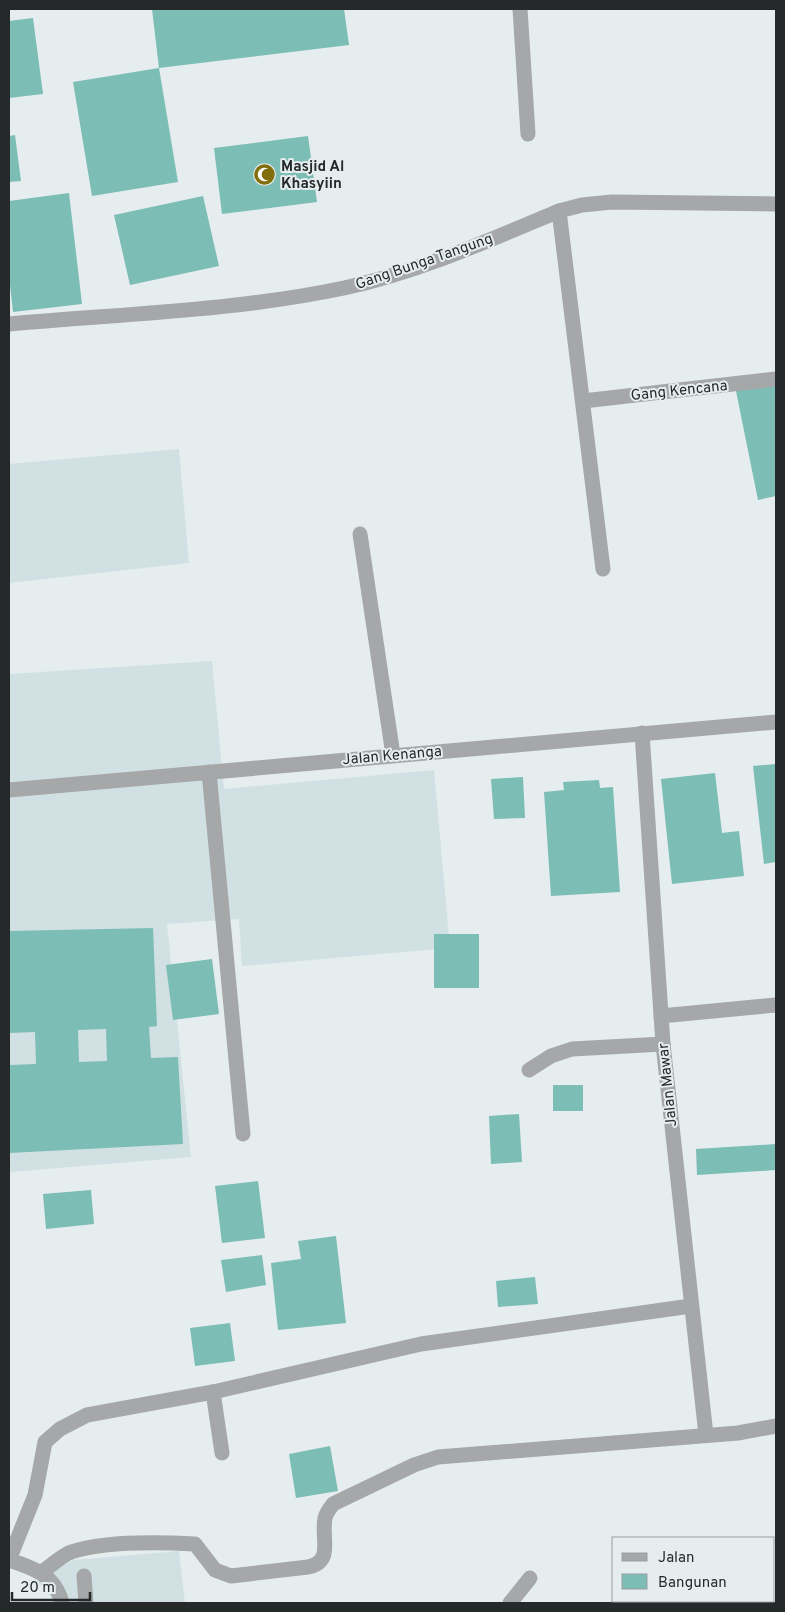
<svg xmlns="http://www.w3.org/2000/svg" width="785" height="1612" viewBox="0 0 785 1612" font-family="Overpass,sans-serif">
<rect width="100%" height="100%" fill="#e5edee"/>
<g fill="#d1e1e3">
<path d="M179,449l10,114 -180,20v-119z"/>
<path d="M212,661l12,128 210,-19 16,178 -208,18 -3,-47 -72,5 24,233 -182,15v-498z"/>
<path d="M179,1551l6,52h-130l-11,-15 -10,-7 40,-21z"/>
</g>
<g fill="#7cbdb5" fill-rule="evenodd">
<path d="M152,9h192l5,36 -190,23z"/>
<path d="M33,18l10,76 -34,4v-77z"/>
<path d="M159,68l19,114 -86,14 -19,-114z"/>
<path d="M15,135l6,46 -12,1v-46z"/>
<path d="M308,136l9,66 -95,12 -8,-66z"/>
<path d="M69,193l13,111 -69,8 -4,-36v-75z"/>
<path d="M203,196l16,70 -89,19 -16,-70z"/>
<path d="M776,382v114l-18,4 -22,-109z"/>
<path d="M776,764v98l-12,2 -11,-98z"/>
<path d="M715,773l7,60 17,-2 5,45 -72,8 -11,-105z"/>
<path d="M523,777l2,41 -31,1 -3,-40z"/>
<path d="M599,780l1,8 13,-1 7,105 -69,4 -7,-104 20,-2 -1,-8z"/>
<path d="M153,928l4,98 -8,1 2,31 27,-1 5,87 -174,9v-88l27,-1 -1,-32 -26,1v-102zM106,1029l1,32 -28,1 -1,-32z"/>
<rect x="434" y="934" width="45" height="54"/>
<path d="M212,959l7,55 -46,6 -7,-55z"/>
<rect x="553" y="1085" width="30" height="26"/>
<path d="M519,1114l3,48 -31,2 -2,-48z"/>
<path d="M776,1144v26l-79,5 -1,-26z"/>
<path d="M258,1181l7,57 -43,5 -7,-57z"/>
<path d="M91,1190l3,34 -48,5 -3,-35z"/>
<path d="M336,1236l10,87 -68,7 -7,-67 30,-4 -3,-18z"/>
<path d="M262,1255l4,30 -40,7 -5,-32z"/>
<path d="M535,1277l3,27 -40,3 -2,-26z"/>
<path d="M230,1323l5,38 -40,5 -5,-38z"/>
<path d="M330,1446l8,45 -42,7 -7,-44z"/>
</g>
<g fill="none" stroke-linecap="round" stroke-linejoin="round">
<g stroke="#a5a7a9" stroke-width="15">
<path d="M520,9l8,125"/>
<path d="M559,211l44,358"/>
<path d="M9,324c111,-10 226,-13 335,-36 74,-16 146,-48 215,-77l23,-6 30,-3 164,2"/>
<path d="M583,401l193,-22"/>
<path d="M360,534l33,221"/>
<path d="M642,733l21,311 43,391"/>
<path d="M209,772l34,362"/>
<path d="M9,790l767,-68"/>
<path d="M661,1016l115,-11"/>
<path d="M529,1070l22,-14 21,-7 91,-5"/>
<path d="M213,1392l9,61"/>
<path d="M9,1560l26,-65 10,-53 15,-13 27,-14 126,-23 208,-48 270,-38"/>
<path d="M9,1560c25,8 46,15 53,43"/>
<path d="M42,1572c9,-6 19,-16 29,-20 33,-11 88,-10 124,-8l20,26 16,6 77,-9c26,-5 13,-29 17,-49 1,-5 5,-10 8,-14l81,-39 24,-8 300,-24 38,-7"/>
<path d="M84,1576l2,27"/>
<path d="M696,1601v2"/>
<path d="M510,1603l20,-25"/>
</g>
</g>
<defs>
<symbol id="mosque-disc" viewBox="-11 -11 22 22"><circle r="9.5" fill="#826e0c" stroke="#e5edee"/><path d="M3.5-4.9A6 6 0 1 0 3.5 4.9A5 5 0 1 1 3.5-4.9Z" fill="#fff"/></symbol>
</defs>
<g fill-rule="evenodd">
<use href="#mosque-disc" x="252" y="162" width="25" height="25"/>
</g>
<g text-anchor="middle" stroke-width="4" stroke-linejoin="round" paint-order="stroke">
<g font-size="15" font-weight="bold" fill="#262929" stroke="#e5edee" text-anchor="start">
<text x="281" y="171">Masjid Al<tspan x="281" dy="17">Khasyiin</tspan></text>
</g>
<g font-size="15" fill="#262929" stroke="#e5edee">
<text transform="translate(424 261) rotate(-19)" y="5">Gang Bunga Tangung</text>
<text transform="translate(679 390) rotate(-6)" y="5">Gang Kencana</text>
<text transform="translate(392 755) rotate(-5)" y="5">Jalan Kenanga</text>
<text transform="translate(667 1085) rotate(-96)" y="5">Jalan Mawar</text>
</g>
</g>
<rect width="785" height="1612" fill="none" stroke="#262929" stroke-width="20"/>
<rect x="612" y="1537" width="162" height="65" fill="#e5edee" stroke="#999f9f"/>
<rect x="622" y="1553" width="25" height="8" fill="#a5a7a9" stroke="#999f9f"/>
<text x="658" y="1562" font-size="15" fill="#262929">Jalan</text>
<rect x="622" y="1574" width="25" height="15" fill="#7cbdb5" stroke="#999f9f"/>
<text x="658" y="1587" font-size="15" fill="#262929">Bangunan</text>
<path d="M12 1592v8h78v-8" fill="none" stroke="#262929" stroke-width="2.5"/>
<text x="20" y="1592" font-size="15" fill="#262929" stroke="#e5edee" stroke-width="4" paint-order="stroke">20 m</text>
</svg>
